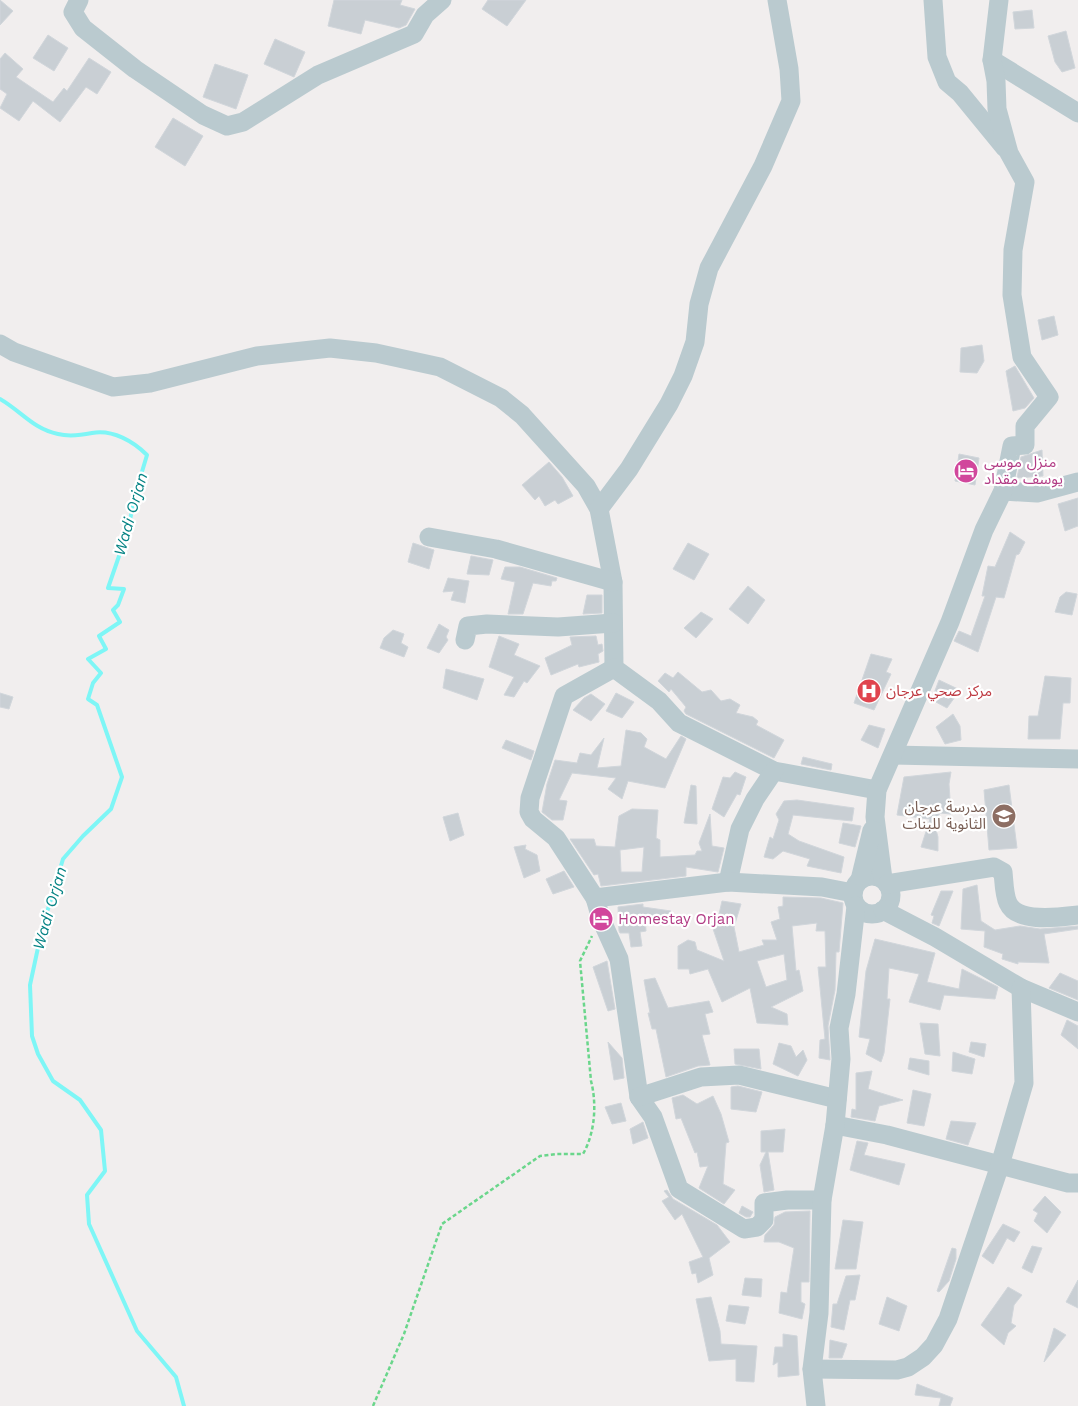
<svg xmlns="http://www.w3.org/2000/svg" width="1078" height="1406" viewBox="0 0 1078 1406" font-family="'Work Sans','Noto Sans Arabic',sans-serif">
<rect width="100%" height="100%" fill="#f1eeee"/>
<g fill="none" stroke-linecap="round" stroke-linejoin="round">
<path stroke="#7ef6f6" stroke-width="4" d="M0,399c21,12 33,30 58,35 12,3 24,1 34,-1 21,-4 42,9 55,22l-12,40 -7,35 -20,58 16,1 -6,16 -5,5 7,12 -21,14 7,13 -18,10 13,14 -8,10 -5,16 9,6 25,72 -11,32 -28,27 -20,23 -21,70 -12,56 2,51 6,18 15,27 27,19 21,30 4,41 -18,24 2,29 48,107 39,46 8,29"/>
</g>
<g fill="#c9cfd4" stroke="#d1d6db" fill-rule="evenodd">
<path d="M0,0l13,11 -13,14z"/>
<path d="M334,0h68l-2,5 15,4 -9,16 -7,3 -34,-8 -4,14 -33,-8z"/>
<path d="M488,0h38l-19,26 -25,-17z"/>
<path d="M1032,10l2,18 -19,1 -2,-17z"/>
<path d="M1066,31l9,37 -13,4 -7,-10 -7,-26z"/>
<path d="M48,35l20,13 -14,23 -21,-13z"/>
<path d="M275,39l30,13 -11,25 -30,-13z"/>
<path d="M5,53l18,16 -7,8 37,25 11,-14 3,3 22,-33 22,14 -14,22 -11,-7 -26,35 -27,-21 -14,20 -19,-13 7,-14 -7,-5v-30z"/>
<path d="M215,64l33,11 -12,34 -33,-12z"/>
<path d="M173,118l30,18 -18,30 -30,-19z"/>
<path d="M1054,316l4,19 -16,5 -4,-20z"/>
<path d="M982,345l2,16 -7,12 -17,-1 1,-24z"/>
<path d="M1015,366l19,32 -9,10 -12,3 -7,-40z"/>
<path d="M1042,450l1,26 -26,2 4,-21z"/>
<path d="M959,454l20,4 -4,27 -20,-4z"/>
<path d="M549,462l13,15 11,19 -15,8 -3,-4 -10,6 -6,-10 -4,4 -13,-15z"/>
<path d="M1078,498v28l-13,5 -7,-27z"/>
<path d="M1010,532l15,10 -6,12 -3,1 -12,43 -8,-1 -18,55 -24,-11 5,-10 12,5 14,-40h-3l6,-30 7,1z"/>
<path d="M413,543l21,7 -5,19 -21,-7z"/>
<path d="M688,543l21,11 -15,26 -21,-11z"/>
<path d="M471,556l22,4 -4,15 -22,-1z"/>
<path d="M505,567h15l37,11 -1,3h-4l-1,5 -18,-3 -10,31h-15l7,-32 -14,-3z"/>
<path d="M448,578l21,3 -4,22 -14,-3 3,-9 -11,1z"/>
<path d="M748,586l17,14 -17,24 -19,-15z"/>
<path d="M1066,592l11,2 -5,21 -17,-3 5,-15z"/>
<path d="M587,595h15v18l-19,1z"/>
<path d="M701,612l12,7 -17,19 -12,-10z"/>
<path d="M439,624l10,6 -3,7 2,3 -9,13 -12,-5z"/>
<path d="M393,630l11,4 -3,9 7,4 -4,10 -24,-9 4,-10z"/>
<path d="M499,636l20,8 -5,11 26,11 -13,17 -3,-2 -10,16 -10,-2 10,-18 -25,-10z"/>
<path d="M596,636l2,9 4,-1 1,7 -5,3 1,8 -20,5 -1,-3 -27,11 -6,-17 27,-13 -2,-8z"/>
<path d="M871,654l21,5 -6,13 5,2 -17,36 -20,-7z"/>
<path d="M446,669l38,10 -7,21 -34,-12z"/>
<path d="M678,672l24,20 9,-2 10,11 9,-2 10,6 -4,8 17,4 5,4 -2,4 28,15 -10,18 -88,-44 -2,-3 2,-4 -15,-18 -2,3 -11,-11 7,-8 8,5z"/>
<path d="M1045,676l26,2 -1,25h-7l-3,36h-32l1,-23h9z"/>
<path d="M939,680l21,10 -13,18 -13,-7 3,-5h-4z"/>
<path d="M0,693l13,4 -4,12 -9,-2z"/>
<path d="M616,693l18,9 -12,16 -16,-7z"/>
<path d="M591,694l14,10 -14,17 -18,-11 11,-12z"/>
<path d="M953,714l7,12 1,14 -16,4 -9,-17z"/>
<path d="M869,725l16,4 -7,19 -17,-8z"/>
<path d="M626,730l15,3 6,6 -3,8 22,12 15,-23 5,3 -21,49 -37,-7 -6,18 -14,-10 8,-11 -44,-5 -13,27 8,1 -4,19h-11l-10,-8 5,-28 8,-24 22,3 3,-10 11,2 13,-17 -7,30 24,-2z"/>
<path d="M506,740l28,11 -3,9 -29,-12z"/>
<path d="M803,757l29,7 -1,6 -30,-6z"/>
<path d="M735,772l11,5 -6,18 -3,-1 -13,23 -12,-8 11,-32 7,1z"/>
<path d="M951,772l-2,12 2,30 -11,-1 -4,7 -3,-1 5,18v14l-17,-4 9,-28 -33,-4 7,-38z"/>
<path d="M691,785l5,1 1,38 -13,-1z"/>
<path d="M1009,785l8,63 -28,2 -5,-60z"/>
<path d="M797,800l57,8 -2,13 -59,-6 -5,19 11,7 45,16 -3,16 -34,-7 3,-7 -27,-8 -10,8 -9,-2 6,-20 3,2 6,-19 -3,-6 8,-13z"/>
<path d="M632,809l26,1 -2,28 4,2v17l35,-2 2,-4h5l-3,-8 11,-29 2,32 12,2 -6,24 -32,-5v9l-85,10 -3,-12 -4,1 -24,-36h24l2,7 19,1 4,-31zM644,847l-2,25h-21l-1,-22z"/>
<path d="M458,813l6,22 -14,6 -7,-24z"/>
<path d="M843,823l18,3 -6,21 -16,-4z"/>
<path d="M526,845l-1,4 12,6 3,16 -16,7 -10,-31z"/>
<path d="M564,871l10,16 -21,7 -7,-15z"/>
<path d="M977,885l4,36 14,9 25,-4 20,3 38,-3v3l-34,5 5,29 -31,-1v2l-16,-5 1,-5 -19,-7 1,-16 -24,-2 2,-40z"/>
<path d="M941,891h12l-14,35 -7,-3 2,-7 -3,-1z"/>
<path d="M783,897l38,1 22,5 -4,49h-3l-1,38 -7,36 2,34 -11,-2 1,-18 5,-1 -7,-72h8l-1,-36h-9l1,-8 -25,3 4,45 3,-1 4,21 -32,16 16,7 1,11 -31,-2 -7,-35 -28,14 -14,-33 -18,5 -1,-5h-11v-23l10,-6 7,2 2,8 27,11 -13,-38h6l5,-22 19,3 -7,23 5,25 25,-7 -2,-5h15l-6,-18 9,-3 -2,-12 5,-1zM784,954l3,26 -21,7 -9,-26z"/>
<path d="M643,904v3l28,4 -3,10 -23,-6 1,16 -6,1 2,14 -11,1 -2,-14h-9l-1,-2 -1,-24z"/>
<path d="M875,939l60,14 -8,29 32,7 3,-20 36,18 -3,12 -51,-4 -4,15 -31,-8 10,-28 -30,-6 -2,31h3l-6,54 -3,9 -15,-8 4,-15 -11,-2 7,-66z"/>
<path d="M607,961l8,48 -7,2 -15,-44z"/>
<path d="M1060,973l18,8v19l-29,-12z"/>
<path d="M655,978l13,30 41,-7 4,11 -8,2 5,20 -8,1 8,30 -12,1 -32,11 -10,-48h-4l-4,-16h2l-6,-33z"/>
<path d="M1067,1020l11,6v23l-17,-14z"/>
<path d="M920,1023l18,1 2,32 -15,-2z"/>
<path d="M608,1042l14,16 2,20 -10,2z"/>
<path d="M971,1042l15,2 -2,13 -15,-5z"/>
<path d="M779,1043l12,3 5,11 7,-7 4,10 -9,16 -25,-12z"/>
<path d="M734,1049h25l2,20 -26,-5z"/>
<path d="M953,1052l22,7 -3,15 -20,-3z"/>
<path d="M910,1058l19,3v14l-21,-6z"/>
<path d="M872,1071l-4,18 35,11 -24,6 -4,15 -24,-4 1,-8 4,1v-37z"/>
<path d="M738,1086l24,6 -6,20 -25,-3v-22z"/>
<path d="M913,1090l18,4 -7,32 -17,-3z"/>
<path d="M683,1095l14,9 16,-8 8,18 8,28 -3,1 -3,41 12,6 -11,14 -25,-16 9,-22 -8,1 -3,-15 -2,1 -14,-35 -5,1 -4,-21z"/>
<path d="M621,1103l5,18 -14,3 -7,-17z"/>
<path d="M951,1121l25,2 -8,22 -22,-6z"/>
<path d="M643,1122l5,16 -15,6 -3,-15z"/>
<path d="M785,1129l-2,23h-15l6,38 -10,2 -4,-27 6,-13h-5v-21z"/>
<path d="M857,1141l11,2 -4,12 41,9 -6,21 -49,-15z"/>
<path d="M667,1190l6,9 44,26 13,17 -21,16 4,17 -15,8 -2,-10 -4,1 -3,-12 14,-5 -21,-43 -7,6 -13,-19 7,-4 -5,-6z"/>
<path d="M1045,1196l16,16 -14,21 -13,-12 4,-8 -5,-3z"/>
<path d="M742,1206l11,6 -3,5h-4l-7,-4z"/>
<path d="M810,1211l-1,71h-8v20l4,2 -3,15 -23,-6 2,-21 6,1 7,-45 -15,-6h-15l1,-7 9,-10 1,-8 10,-5z"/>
<path d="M843,1220l20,2 -7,47h-21z"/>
<path d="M1003,1224l17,8 -6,10 -7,-4 -14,26 -11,-8z"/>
<path d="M1032,1246l10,2 -10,25 -10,-5z"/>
<path d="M952,1248l4,1v10l-7,22 -10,11 -2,-1z"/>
<path d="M860,1275l-5,25h-5l-6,30 -13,-3 2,-23h4l9,-28z"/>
<path d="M745,1278l17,1 -1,18 -19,-2z"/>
<path d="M1078,1280v28l-12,-6z"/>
<path d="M1008,1287l14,8 -8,10 -3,18 5,3 -8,7 -4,12 -23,-20z"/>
<path d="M711,1297l9,34 1,13 36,2 -3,36 -18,-1v-22l-27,2 -13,-62z"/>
<path d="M887,1297l20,9 -8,25 -20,-7z"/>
<path d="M729,1305l20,2 -4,17 -19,-3z"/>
<path d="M1054,1328l12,7 -22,27z"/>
<path d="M783,1334l14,2 2,39 -21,2v-15l-5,3 2,-18h8z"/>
<path d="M830,1340l17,4 -5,14h-13z"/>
<path d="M917,1384l36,14 -3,8h-11l2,-8 -26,-3z"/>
</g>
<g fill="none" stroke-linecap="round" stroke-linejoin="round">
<path stroke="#6ad68b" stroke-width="2.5" stroke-dasharray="4 2.5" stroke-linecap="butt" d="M373,1406l31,-72 38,-110 98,-68 16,-2h27c12,-21 14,-50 8,-73l-11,-120 12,-25"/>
<g stroke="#bacacf" stroke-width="19">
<path d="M79,0l-6,12 10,16 52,41 68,46 24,11 16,-4 75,-47 96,-41 11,-19 17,-15"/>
<path d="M933,0l4,57 10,25 13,11 45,55"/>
<path d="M992,60l86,53"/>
<path d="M0,344l14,8 99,35 37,-4 107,-27 73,-8 46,5 64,14 61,31 21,17 64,71 13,23 14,73 1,86 45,33 20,22 95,48 103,19"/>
<path d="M1003,491l34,2 41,-11"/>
<path d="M599,509l30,-40 40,-65 14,-28 12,-34 4,-38 10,-36 54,-102 28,-65 -2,-32 -12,-69"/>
<path d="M429,537l67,12 117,33"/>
<path d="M465,640l3,-14 19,-2 71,3 55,-4"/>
<path d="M614,668l-50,28 -34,102 -1,14 4,7 23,19 39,60 6,21 18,40 20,138 14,20 26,72 65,40 13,-2 7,-7v-17l23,-3h35"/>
<path d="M893,755l185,4"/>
<circle cx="872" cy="895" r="19"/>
<path d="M883,879l-8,-62 2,-27 73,-168 34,-92 19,-39 9,-45 13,-1v-19l24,-29 -27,-40 -10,-62 1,-45 12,-68 -16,-29 -12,-44 -1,-28 -4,-21 7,-60"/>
<path d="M860,880l12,-50"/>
<path d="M728,882l12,-53 15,-30 19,-28"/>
<path d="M887,884l107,-17 9,5c1,9 1,23 5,31 9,21 52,14 70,12"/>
<path d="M595,898l133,-16 94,5 31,6"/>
<path d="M883,910l52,27 86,51 57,24"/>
<path d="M639,1097l62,-20 38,-2 98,24"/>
<path d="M835,1125l52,10 181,48h10"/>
<path d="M812,1369l85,1 11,-3 15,-10 11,-12 14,-26 52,-154 24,-82 -3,-95"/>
<path d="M816,1406l-4,-37 7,-56 3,-113 13,-75 6,-66 -2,-31 7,-34 10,-88"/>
</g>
</g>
<defs>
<symbol id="hotel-disc" viewBox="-11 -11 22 22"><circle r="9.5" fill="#d1479c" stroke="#fff"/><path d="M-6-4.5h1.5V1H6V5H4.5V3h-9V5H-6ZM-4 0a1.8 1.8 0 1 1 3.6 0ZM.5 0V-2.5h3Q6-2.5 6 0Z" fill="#fff"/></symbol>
<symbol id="hospital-disc" viewBox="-11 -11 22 22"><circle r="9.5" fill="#e0444e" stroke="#fff"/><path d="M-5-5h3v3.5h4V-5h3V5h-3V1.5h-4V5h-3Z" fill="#fff"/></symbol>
<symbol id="school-disc" viewBox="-11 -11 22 22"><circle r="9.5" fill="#8d6e63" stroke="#fff"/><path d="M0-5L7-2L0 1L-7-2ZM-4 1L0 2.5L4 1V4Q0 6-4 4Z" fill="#fff"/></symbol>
</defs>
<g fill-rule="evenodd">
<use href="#hotel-disc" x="952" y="457" width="28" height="28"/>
<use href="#hospital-disc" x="855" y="677" width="28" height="28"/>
<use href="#school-disc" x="990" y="802" width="28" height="28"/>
<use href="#hotel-disc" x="587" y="905" width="28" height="28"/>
</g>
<g text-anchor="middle" stroke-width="4.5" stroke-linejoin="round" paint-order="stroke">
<g font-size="15" fill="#b23c85" stroke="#fff" text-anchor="start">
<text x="984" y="467">منزل موسى<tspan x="984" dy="17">يوسف مقداد</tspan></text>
<text x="618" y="924">Homestay Orjan</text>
</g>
<g font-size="15" fill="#be3a42" stroke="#fff" text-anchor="start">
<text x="886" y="696">مركز صحي عرجان</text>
</g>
<g font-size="15" fill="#785e54" stroke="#fff" text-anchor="end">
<text x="986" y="812">مدرسة عرجان<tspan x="986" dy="17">الثانوية للبنات</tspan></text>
</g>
<g font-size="16" font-style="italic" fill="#058384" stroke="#fff">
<text transform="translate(130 514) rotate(-74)" y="6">Wadi Orjan</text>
<text transform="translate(49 908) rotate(-74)" y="6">Wadi Orjan</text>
</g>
</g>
</svg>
